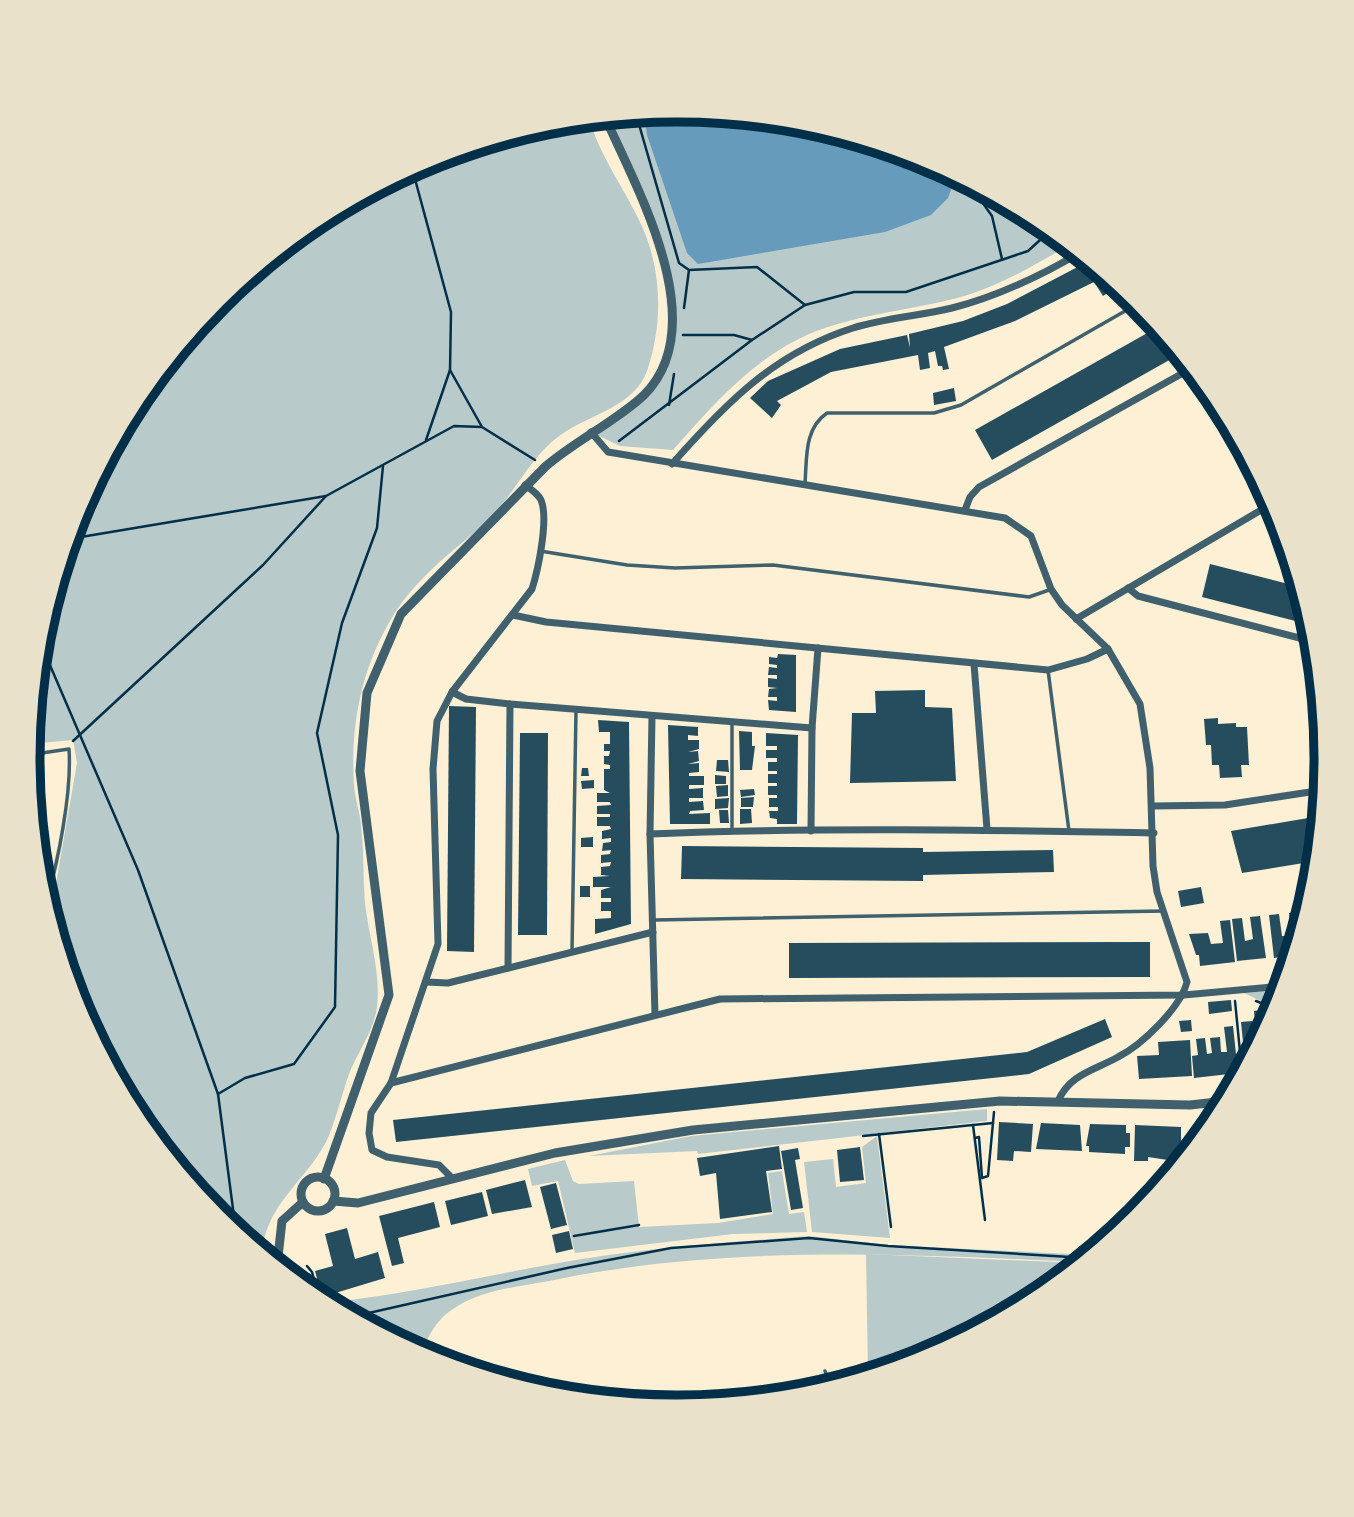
<svg xmlns="http://www.w3.org/2000/svg" width="1354" height="1517" viewBox="0 0 1354 1517" font-family="Inter,sans-serif">
<rect width="100%" height="100%" fill="#fdf0d5"/>
<g fill="#b9caca">
<path d="M677,110c42,4 87,3 128,12 94,21 190,62 264,123 -37,22 -77,45 -120,55 -45,11 -92,15 -135,32 -59,24 -100,72 -141,118l-53,-4 -29,-14c17,-12 39,-23 53,-38 70,-72 -6,-203 -38,-277z"/>
<path d="M589,118c10,36 33,67 49,100 24,46 26,104 9,153 -12,34 -54,43 -82,61 -36,23 -49,63 -81,92 -33,29 -67,53 -91,92 -32,52 -43,110 -39,170 1,13 6,26 7,39 3,26 2,52 4,78 4,35 16,69 12,104 -3,24 -19,44 -28,67 -8,22 -13,47 -23,68 -21,40 -61,63 -64,112l-44,-37 -81,-98 -60,-113 -27,-88 27,-155 -4,-23 -44,4 12,-113 37,-121 60,-112 80,-99 99,-80 112,-60 122,-37z"/>
<path d="M1282,989l-5,16 -6,1 -27,-13z"/>
<path d="M987,1109v12l-289,33 -1,-3 -108,5 102,-20z"/>
<path d="M877,1136l13,102 -78,-6 -8,-70 29,-3 3,28 30,-4 -4,-36z"/>
<path d="M565,1160l8,21 6,3 55,-3 5,46 79,-4 55,-9 -5,-41 14,-2 7,43 15,-2 3,20 -74,2 -158,19 -17,-72 -26,5 -4,-17z"/>
<path d="M809,1236l79,9 202,10 -8,7c-178,-8 -358,-18 -533,19 -32,6 -69,9 -96,28 -16,10 -24,26 -31,42l-14,-4 -83,-44c87,-9 171,-30 257,-44 76,-12 151,-17 227,-23z"/>
<path d="M866,1254l214,9 -43,35 -112,60 -57,18z"/>
</g>
<path fill="#669bbc" d="M674,110l130,12 122,37 30,17 -8,22 -17,17 -46,17 -187,32 -11,-11 -40,-118 -3,-22 6,-1 14,12 6,-2z"/>
<g fill="#264d5e">
<path d="M1089,261l17,14 -4,2 9,14 -8,5 -9,-14 -79,39 -71,26 5,22 -6,1 -1,-4h-4l-3,-15 -7,2 2,15 -10,2 -2,-15 -87,17 -54,29 4,4 -9,13 -22,-20 18,-17 72,-32 67,-14 3,13 -1,-14 54,-13 44,-17z"/>
<path d="M1158,327l22,27 -188,106 -17,-30z"/>
<path d="M954,388l2,13 -22,4 -1,-12z"/>
<path d="M1210,564l90,23 11,38 -109,-28z"/>
<path d="M778,654l18,1v57l-27,-2 -1,-10 9,1v-4h-9l1,-8 8,-1 -9,-1v-9l9,1v-4h-9l1,-8 8,1v-3l-8,-1v-7l8,1z"/>
<path d="M925,690v17l27,1 4,73 -106,2 2,-70h24l-1,-22z"/>
<path d="M449,706l27,1 -2,245 -27,-1z"/>
<path d="M1218,718v6l18,-1v4h11l2,38h-8l1,12 -22,1 -1,-13h-7l-1,-20h-5l-2,-26z"/>
<path d="M598,720l31,2 2,202 -36,10v-15l16,-1v-7h-10v-9h10v-4h-10v-8l10,-3h-18v-10l17,-1 -9,-1v-8l9,-1 1,-4 -10,1v-8l9,-1 1,-4 -9,1 1,-8 8,-1v-4l-9,1v-8l9,-2 -1,-3h-13v-9h13v-3h-13v-8l14,-1 -1,-3h-13v-9h13l-6,-3v-21h6v-4l-6,-1v-8h5l1,-5h-6v-7h6v-12h-11z"/>
<path d="M668,725l30,2v9l-10,-1v5h11v9l-11,3 10,-1 1,10 -11,3 11,-1v9l-10,1v3h15v9h-15v4l14,-1v10h-14v4l14,-1 1,9 -14,1 -1,3 21,-1v11h-40z"/>
<path d="M739,731l13,1v14h3l-3,24h-12z"/>
<path d="M520,733h28l-1,202h-29z"/>
<path d="M766,733l32,2 -1,89h-20v-5l-7,-1 -1,-7h9v-4h-9v-9h8v-3h-9v-9h9v-3h-9v-9h9v-3h-9v-9h9v-4h-11v-8h11v-4h-11z"/>
<path d="M717,760h11l1,12 -13,-1z"/>
<path d="M582,768h6l1,8h-8z"/>
<path d="M715,775l11,1v8h-11z"/>
<path d="M594,780v8l-12,1 -1,-8z"/>
<path d="M728,785v11l-11,1 -1,-11z"/>
<path d="M754,789l1,6 -14,2 -1,-7z"/>
<path d="M754,797l-1,10h-12v-9z"/>
<path d="M729,798l-1,10 -13,1v-10z"/>
<path d="M740,809h11l1,14 -12,1z"/>
<path d="M719,810h9l1,13h-9z"/>
<path d="M1320,816l-4,45 -74,12 -11,-42z"/>
<path d="M593,837v10h-12v-9z"/>
<path d="M682,846l241,2v4l130,-2 1,22 -131,3v6l-242,-2z"/>
<rect x="580" y="886" width="10" height="11"/>
<path d="M1201,887l3,16 -23,4 -3,-16z"/>
<path d="M1299,912l2,15 -9,28 -18,3 -5,-43 10,-1 3,22h4l6,-1 -3,-22z"/>
<path d="M1260,916l6,42 -29,3 -5,-42 10,-1 3,23 8,-2 -3,-22z"/>
<path d="M1230,920l5,42 -35,4 -1,-11h-3l-7,-21 19,-1 3,11 12,-1 -3,-22z"/>
<path d="M1150,942v35l-361,1v-35z"/>
<path d="M1231,1000l1,11 -23,3 -1,-12z"/>
<path d="M1276,1008l-19,35 -3,-32z"/>
<path d="M1105,1019l7,18 -83,37 -633,68 -3,-22 634,-68z"/>
<path d="M1191,1020l1,11 -11,1 -2,-11z"/>
<path d="M1252,1021l3,20 -12,1 -2,-20z"/>
<path d="M1233,1026l5,47 -44,5 -2,-22 6,-1 -2,-16 9,-1 2,16 5,-1 -2,-15 10,-1 1,15h6l-3,-25z"/>
<path d="M1190,1040l2,36 -53,3 -2,-23 22,-1 -1,-13z"/>
<path d="M999,1122l34,2 -2,28 -17,-1 -1,10 -16,-1z"/>
<path d="M1041,1123l39,2 2,26 -46,-2z"/>
<path d="M1090,1124l36,1v8h4v14h-5v7l-36,-2v-6h-3z"/>
<path d="M1135,1125l46,2v35l-33,-5v4h-14z"/>
<path d="M1193,1130h15l-19,23 -1,-18h6z"/>
<path d="M779,1146l3,23 -16,2 6,41 -52,7 -4,-46 -16,3 -3,-18z"/>
<path d="M860,1147l4,33 -24,2 -3,-32z"/>
<path d="M798,1148l2,11 -5,1 8,48 -12,2 -10,-59z"/>
<path d="M525,1180l7,27 -40,7 -6,-24z"/>
<path d="M556,1183l11,42 -16,4 -11,-42z"/>
<path d="M482,1192l6,24 -37,9 -6,-24z"/>
<path d="M434,1202l6,25 -42,11 6,25 -12,3 -13,-50z"/>
<path d="M347,1228l8,31 23,-7 7,26 -63,19 -7,-26 18,-5 -8,-32z"/>
<path d="M569,1231l4,18 -17,4 -4,-18z"/>
</g>
<g fill="none" stroke-linecap="round" stroke-linejoin="round">
<g stroke="#003049" stroke-width="2.5">
<path d="M636,114l43,149 10,7 68,-3 48,38"/>
<path d="M412,168l39,144 -1,58 32,57"/>
<path d="M975,192l17,24 10,43"/>
<path d="M975,192l37,13"/>
<path d="M684,308l5,-38"/>
<path d="M683,335h51l18,5"/>
<path d="M669,405l5,-31"/>
<path d="M426,440l24,-70"/>
<path d="M619,441l133,-101 53,-35 49,-13h52l122,-41 23,-21"/>
<path d="M69,539l257,-43 128,-70 28,1 53,33"/>
<path d="M40,642l98,228 80,224 18,138"/>
<path d="M73,741l190,-176 63,-69"/>
<path d="M1235,1001l7,71"/>
<path d="M1256,1001l18,7"/>
<path d="M218,1094l27,-16 49,-14 41,-57 3,-172 -21,-102 25,-110 35,-95 6,-62"/>
<path d="M973,1125l20,-2"/>
<path d="M879,1134l12,93"/>
<path d="M863,1136l110,-11 12,95"/>
<path d="M975,1138l4,-1 3,41 6,-2 6,-64"/>
<path d="M574,1236l65,-11"/>
<path d="M307,1266l5,6 8,28"/>
<path d="M351,1317l216,-49 104,-20 138,-10 79,8 199,12"/>
</g>
<g stroke="#3f606c" stroke-width="3.5">
<path d="M805,483c2,-26 -1,-54 22,-70h107l27,-8 178,-102"/>
<path d="M540,551l87,14 48,3 98,-3 256,32 20,-7"/>
<path d="M1048,670l21,161"/>
<path d="M28,755l41,-6c3,44 -11,112 -23,155"/>
<path d="M732,830v-108"/>
<path d="M654,920l510,-9"/>
<path d="M572,951l4,-241"/>
<path d="M825,1371l6,16"/>
</g>
<g stroke="#3f606c" stroke-width="7">
<path d="M591,432l17,20 397,66 26,18 20,53 11,16 46,44 32,55 10,64 3,98 4,26 30,90c-6,25 -45,63 -69,75 -25,14 -48,17 -60,44"/>
<path d="M672,464c53,-60 102,-111 181,-136 32,-10 66,-12 99,-20 41,-10 91,-33 127,-55"/>
<path d="M965,510l5,-13 9,-10 213,-119"/>
<path d="M1128,588l10,8 177,46"/>
<path d="M513,615l33,7 502,48 39,-11 21,-10"/>
<path d="M1076,619l197,-116"/>
<path d="M974,664l13,165"/>
<path d="M452,692l14,7 44,5 302,24"/>
<path d="M652,716l-2,118 5,181"/>
<path d="M1153,806l72,-1 98,-15"/>
<path d="M811,831l1,-103 6,-80"/>
<path d="M650,834c168,-7 336,-4 504,-1"/>
<path d="M508,968l2,-264"/>
<path d="M426,982l22,1 205,-51"/>
<path d="M391,1083l329,-84 464,-4 99,-9"/>
<path d="M452,1178l-13,-13 -52,-8 -15,-7 -3,-17 2,-20 20,-30 47,-139 -5,-175 4,-48 15,-29 80,-103c6,-19 17,-70 9,-89 -3,-6 -10,-11 -16,-15"/>
</g>
<g stroke="#3f606c" stroke-width="9">
<circle cx="318" cy="1194" r="17"/>
<path d="M324,1179l65,-184 -29,-224 7,-78 34,-79 144,-147c30,-26 73,-47 99,-72 70,-70 -7,-206 -39,-278"/>
<path d="M333,1201l25,2 197,-50 138,-23 307,-29 190,4 36,-4"/>
<path d="M277,1266l5,-45 21,-19"/>
</g>
</g>
<path d="M0 0H1354V1517H0ZM676 122H678A636 636 0 0 1 1314 758V759A636 636 0 0 1 678 1395H676A636 636 0 0 1 40 759V758A636 636 0 0 1 676 122Z" fill="#e9e1ca" fill-rule="evenodd"/>
<path fill="none" stroke="#003049" stroke-width="9" d="M676 122H678A636 636 0 0 1 1314 758V759A636 636 0 0 1 678 1395H676A636 636 0 0 1 40 759V758A636 636 0 0 1 676 122Z"/>
</svg>
